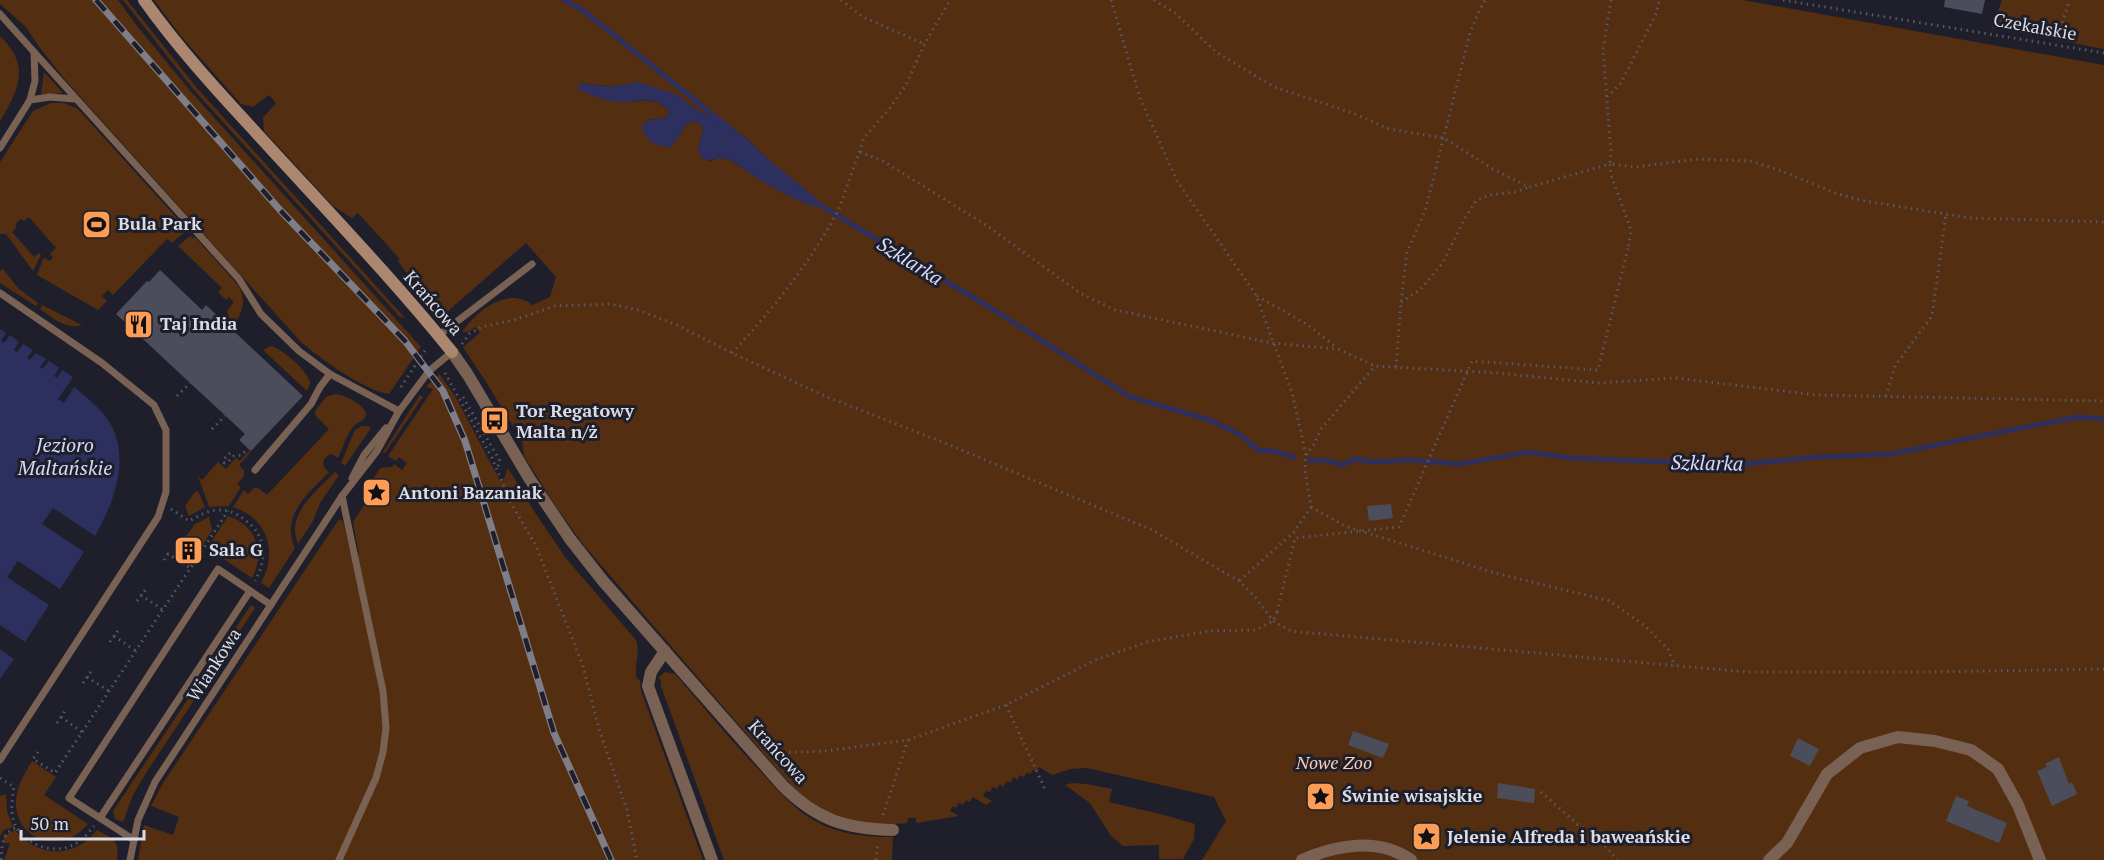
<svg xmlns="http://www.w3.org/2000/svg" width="2104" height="860" viewBox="0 0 2104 860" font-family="'PT Serif',serif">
<rect width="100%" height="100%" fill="#1e1f2b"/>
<g fill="#542e10" fill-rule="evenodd">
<path d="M0,0h118l19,26 55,67 229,254 -32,47c-24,-3 -70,-36 -89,-53l-233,-259 -27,-34 -15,-22 -25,-22z"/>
<path d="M123,0h4l70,88 208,230 -5,-1 -206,-227z"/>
<path d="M154,0h1589l361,65v795h-902l24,-39 -12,-24 -127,-29 -17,1 -18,6 -13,-8 -3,4 -3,-1 -3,4 -3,-2 -3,5 -4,-2 -3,5 -3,-3 -4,6 -3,-2 -4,6 -3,-3 -3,5 -4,-2 -3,5 -4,-1 -3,5 9,5 -6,4 -13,-8 -3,5 -4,-2 -3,5 -4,-2 -3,5 -3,-2 -3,5 9,5 -43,7v-5h-8l-1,5 -13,1 -1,2 -35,-3 -34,-12 -29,-21 -213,-247 -29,-41 -29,-46 -2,-15 -34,-56 -25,-38 17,-14 -5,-6 -7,5h-6c13,-20 47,-47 70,-27l18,-8 6,-20 -30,-34 -77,67 1,1 -3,1 -24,-15 -25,-36 1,-3 -41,-45 -6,5 -19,-12 -69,-75 -1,-13 13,-15 -7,-8 -16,12 -12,-3 -61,-69zM581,83l97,12 15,12 51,29 24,23 22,38 -62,-38 -10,-1 -8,3 -12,-12 5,-19 -3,-6 -7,-3 -8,4 -4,9 -32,-14 19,-3 1,-7c-20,-17 -33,-5 -55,-9 -13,-2 -23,-11 -33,-18z"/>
<path d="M2002,0h102v49l-112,-21z"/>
<path d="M0,36c31,30 19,53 0,85z"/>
<path d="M44,72l19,21 -22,2z"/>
<path d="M51,103h13l14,6 106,117 -2,2 4,3 -14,12 -5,-4 -54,56 -5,-5 -6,6 5,5 -9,9 -61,-35 6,-16 2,-1 4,3 4,-3 -3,-4 6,-6 -27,-31 -5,4 -3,-2 -6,5 2,3 -5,5 22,25 5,-4 2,2 -8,16 -27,-37h-6v-72l33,-51z"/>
<path d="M190,236l2,2 3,-1 43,48c9,15 5,24 -3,39l-5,-4 -3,-9 7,-9 -5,-5 -3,3 -8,-8 4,-4 -44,-42z"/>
<path d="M3,269l15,19 20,15 -2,3 -36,-23v-12z"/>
<path d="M42,305l40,20c-17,5 -29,-7 -42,-16z"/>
<path d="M270,346c12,2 38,25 40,37l-3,8 -44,-41z"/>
<path d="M439,374l16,22 45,85 4,-2 4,-11 28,46 29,43 71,83c5,14 -3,26 1,39l3,1 1,11 62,169h-565l6,-35 29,10 6,-18 -28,-11 12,-23 176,-264 4,2 9,39 7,-5 -6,-33 18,-27 6,4 6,-8 -12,-9 9,-14 12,-1 2,-3 8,6 5,-7 -8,-6 -3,4 -8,-5 45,-67 -7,-2z"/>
<path d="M336,394c8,1 37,13 28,25 -3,4 -8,3 -11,8 -7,8 -10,21 -15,31l-6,-4c-7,2 -10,6 -8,13l5,5c-20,21 -49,43 -34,76l-26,40 -8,-5c17,-31 7,-65 -28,-76l11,-17 4,4 6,-6h4l9,7 62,-66 -13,-13 -1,-5 11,-14z"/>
<path d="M420,395l3,2 -38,56 -2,-1z"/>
<path d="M362,426h6l3,2 -26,38 -4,-3 14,-33z"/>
<path d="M250,450v3l-11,12 5,5v6l-7,8 4,3 -12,19 -20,1 -11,-31 4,4 16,-18 8,7 10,-11 4,3z"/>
<path d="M335,472l4,3 -19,28 -7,18 -15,23c-13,-30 19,-53 37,-72z"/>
<path d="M198,491l7,16 -16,9 -4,-10 10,-14z"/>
<path d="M228,516c28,9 38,36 24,62l-45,-30z"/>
<path d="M209,517l3,13 -9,15 -16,-10 8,-11z"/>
<path d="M251,605l4,3 -109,165 -13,22 -10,27 -8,-3 -2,-8z"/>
<path d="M665,672l10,2c29,34 57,68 88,100 16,18 33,37 54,48 24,13 50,15 76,15l-1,23h-168l-63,-174v-6l-3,-2z"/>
<path d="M32,761l24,16 -12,18 44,29c-25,31 -74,18 -72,-24 1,-14 9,-27 16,-39z"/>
<path d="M1072,783l14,1 26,5 -3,13 55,13 31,9 -1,15 -11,20h-24v-14l-36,1 -12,-10 -21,-33 -25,-18z"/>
<path d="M6,794l1,17 6,16 -9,3 -4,6v-40z"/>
<path d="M15,830c22,28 60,29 82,0 16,9 23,10 20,30h-113l6,-17h-7l1,-7z"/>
</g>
<g fill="#2d2f5e">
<path d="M638,82l40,13 15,12 36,19 15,10 24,23 48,39 4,8h-10c-19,-9 -40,-19 -58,-31 -8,-5 -14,-12 -23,-15 -10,-4 -17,2 -27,-1l-4,-10 5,-19 -3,-6 -7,-3 -8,4 -4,9 -10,13c-15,0 -26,-6 -29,-21l7,-6 19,-3 1,-7c-19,-17 -32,-6 -54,-8 -9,-2 -33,-8 -38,-15l3,-4 31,4z"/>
<path d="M0,329l6,4 -5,8 3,2 6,-8 9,7 -5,8 3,2 6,-8 10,6 -6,8 3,2 6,-7 10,6 -6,8 3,2 6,-8 10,7 -5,8 3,2 5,-8 11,7 -15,22 6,4 10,-16c12,10 25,20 34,33 24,37 6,82 -13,116l-42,-28 -11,16 42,28 -24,37 -42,-28 -11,16 42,28 -24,37 -25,-17z"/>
<path d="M0,649l14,10 -14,20z"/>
</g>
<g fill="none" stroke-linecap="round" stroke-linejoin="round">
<g stroke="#2d2f5e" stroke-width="5">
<path d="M564,0l20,11 148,119"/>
<path d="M815,202l179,108 136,87 80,23 29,14 19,16 15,1 21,6"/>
<path d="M1308,460l21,1 13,4 12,-6 19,3 37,-2 51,4 68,-12 42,6 163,7 84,-8 73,-3 186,-37 27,2"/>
</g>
</g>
<g fill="#4b4d5b">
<path d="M1945,0h40l-3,14 -38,-7z"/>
<path d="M160,270l42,40 4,-5 97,91 -52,55 -12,-11 6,-6 -129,-120 31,-33 2,1z"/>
<path d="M1391,504l2,14 -24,3 -2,-15z"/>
<path d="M187,535l15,10 -13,20 -15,-10z"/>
<path d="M1353,731l36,13 -6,14 -35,-13z"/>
<path d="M1798,738l21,11 -9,17 -20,-10z"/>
<path d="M2059,757l10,27 3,-2 5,12 -25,12 -15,-35 10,-4 -2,-3z"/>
<path d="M1498,783l37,6 -1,14 -37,-5z"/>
<path d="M1956,796l13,5 -2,5 40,17 -8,20 -53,-22z"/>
</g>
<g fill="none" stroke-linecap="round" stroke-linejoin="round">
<g stroke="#585964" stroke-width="3" stroke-dasharray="1.5 4.5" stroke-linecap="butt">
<path d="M841,0l22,17 61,27"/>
<path d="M1111,0l29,98 37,83 79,114 36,98 14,62 -1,15 6,37 -17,25 -55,49"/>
<path d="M1154,0l21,13 41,39 58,35 76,25 39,17 55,9 47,30 38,19 81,-23 1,11 20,55 -3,18"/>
<path d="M1611,0l-8,50 8,101 -1,13 25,3 63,-8 52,2 26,8 62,25 27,7 105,17 134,4"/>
<path d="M1783,0l321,53"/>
<path d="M2058,34l12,-34"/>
<path d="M1607,97l14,-14 35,-69 3,-14"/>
<path d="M860,152l23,9 103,64 94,68 35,17 157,33 66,6 37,17 122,7 102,10 77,-5 141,17 287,6"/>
<path d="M1257,296l51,29 29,23"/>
<path d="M1401,302l19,-12 22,-26 24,-48 10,-15 13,-6 27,-3 13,-5"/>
<path d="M462,344l7,-10 12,-7 33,-7 41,-14 55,-2 28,6 39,15 55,28 95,44 113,44 212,89 87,51 16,16 18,24 18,10 456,41h177l180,-3"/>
<path d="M732,353c41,-44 78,-90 107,-144l25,-71 25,-29 17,-24 18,-40 26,-45"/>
<path d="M1396,367l5,-65 6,-50 18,-41 45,-178 9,-22 6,-11"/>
<path d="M445,373l47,85 19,45 25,43 47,120 16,63 28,81 10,50"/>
<path d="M401,387l25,-38"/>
<path d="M177,396l13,-13"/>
<path d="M1886,396l9,-30 37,-50 14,-102"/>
<path d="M463,397l37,64 -3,8"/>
<path d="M212,429l13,-13"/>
<path d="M230,453l-6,6v4l4,-1 6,-6 8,-1 6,-7"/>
<path d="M1306,455l9,-12 6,-14 54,-63"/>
<path d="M1311,507l34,19 150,47 115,28 35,25 23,23 7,17"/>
<path d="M171,509l18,12c10,-5 19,-11 30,-11 10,0 19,4 26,10 22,16 22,39 10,61"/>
<path d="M164,560l4,-6 22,14"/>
<path d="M141,595l22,15"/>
<path d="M137,601l9,-12"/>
<path d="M114,636l22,15"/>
<path d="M110,642l9,-13"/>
<path d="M87,677l22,14"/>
<path d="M83,683l9,-13"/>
<path d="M1006,705l39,84"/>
<path d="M61,717l21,15"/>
<path d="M57,723l8,-12"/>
<path d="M38,752l-5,7 22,14 173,-262"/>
<path d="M771,753l54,-2 83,-11 98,-35 89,-45 52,-18 62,-11 46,-1 18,-9 4,-9"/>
<path d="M0,778l14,9c-2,12 -4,26 1,38 10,20 38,30 58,20 9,-4 15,-12 21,-19"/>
<path d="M1541,792l36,32 22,14 18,22"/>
<path d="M883,815l25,-75"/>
<path d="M1,860c2,-18 -1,-25 16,-33"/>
<path d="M876,860l2,-18"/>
</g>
<g stroke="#796253" stroke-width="7">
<path d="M0,14l34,38 1,29 -5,19"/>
<path d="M34,52l205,227 22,35 38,37 31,23 69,37"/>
<path d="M0,148l30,-48 20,-3 25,2"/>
<path d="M0,293l102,70 52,42 12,25v62l-8,25 -158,243"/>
<path d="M438,336l94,-72"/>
<path d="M397,414l32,-43 23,-19"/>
<path d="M255,470l56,-66 9,-17 10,-13"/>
<path d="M352,478l12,-23 22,-27"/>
<path d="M100,818l150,-227"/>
<path d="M134,840l-65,-42 149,-229 53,36"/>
<path d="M130,860l8,-40 17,-38 187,-286 35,-45 22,-40"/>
<path d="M339,860l37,-82 7,-26 3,-24 -3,-37 -41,-195"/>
</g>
<g stroke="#796253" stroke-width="12">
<path d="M452,352l16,23 61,103 41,61 33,42 180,205c34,34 63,43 110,44"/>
<path d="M665,651l-14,21 -3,14 64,174"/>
<path d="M1302,860c34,-15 76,-23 109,0"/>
<path d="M1769,860l18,-17 40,-69 33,-26 38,-11 37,4 36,9 27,19 20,36 22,55"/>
</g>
<path stroke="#ac876f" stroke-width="12" d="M144,0c32,45 69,86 106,126 68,75 139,148 202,226"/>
<defs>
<path id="rail" d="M96,0l184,210 125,131 38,50 22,50 89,292 57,127"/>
</defs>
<use href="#rail" stroke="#7d7e88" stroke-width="7"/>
<use href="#rail" stroke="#1e1f2b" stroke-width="4.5" stroke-dasharray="14" stroke-linecap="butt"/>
<path stroke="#585964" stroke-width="3" stroke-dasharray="1.5 4.5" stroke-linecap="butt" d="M1277,612l18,-74 104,-11 73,-166 126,9 30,-122"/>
</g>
<defs>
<symbol id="stadium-square" viewBox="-11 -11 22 22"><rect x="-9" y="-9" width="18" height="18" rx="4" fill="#fd9d55" stroke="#1e1f2b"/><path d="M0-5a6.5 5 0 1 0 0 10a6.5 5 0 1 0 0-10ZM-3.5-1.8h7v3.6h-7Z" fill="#111"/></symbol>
<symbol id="restaurant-square" viewBox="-11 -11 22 22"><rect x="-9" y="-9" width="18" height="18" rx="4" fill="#fd9d55" stroke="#1e1f2b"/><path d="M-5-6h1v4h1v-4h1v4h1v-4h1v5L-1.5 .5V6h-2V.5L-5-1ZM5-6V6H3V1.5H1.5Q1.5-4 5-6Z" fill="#111"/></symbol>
<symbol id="bus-square" viewBox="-11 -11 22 22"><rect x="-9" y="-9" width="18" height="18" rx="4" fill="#fd9d55" stroke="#1e1f2b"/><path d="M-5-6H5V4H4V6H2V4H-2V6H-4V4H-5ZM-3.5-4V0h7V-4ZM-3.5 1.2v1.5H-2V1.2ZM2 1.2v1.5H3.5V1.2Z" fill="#111"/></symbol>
<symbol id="sight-square" viewBox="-11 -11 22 22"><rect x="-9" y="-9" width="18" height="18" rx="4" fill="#fd9d55" stroke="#1e1f2b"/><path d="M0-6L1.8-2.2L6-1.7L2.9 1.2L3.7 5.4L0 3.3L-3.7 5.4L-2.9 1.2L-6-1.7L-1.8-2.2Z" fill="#111"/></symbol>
<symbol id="building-square" viewBox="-11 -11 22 22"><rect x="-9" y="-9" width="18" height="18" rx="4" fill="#fd9d55" stroke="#1e1f2b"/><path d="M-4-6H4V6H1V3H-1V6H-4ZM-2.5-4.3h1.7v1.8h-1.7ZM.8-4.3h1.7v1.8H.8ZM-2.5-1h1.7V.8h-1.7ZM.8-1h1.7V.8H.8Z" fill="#111"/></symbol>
</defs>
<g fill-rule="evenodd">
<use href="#stadium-square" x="80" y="208" width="33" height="33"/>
<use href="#restaurant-square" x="122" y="308" width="33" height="33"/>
<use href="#bus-square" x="478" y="404" width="33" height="33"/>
<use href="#sight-square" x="360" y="476" width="33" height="33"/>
<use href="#building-square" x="172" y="534" width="33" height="33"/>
<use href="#sight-square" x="1304" y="780" width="33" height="33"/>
<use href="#sight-square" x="1410" y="820" width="33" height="33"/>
</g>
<g text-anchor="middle" stroke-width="6" stroke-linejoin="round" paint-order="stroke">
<g font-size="18" fill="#dbdde5" stroke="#1e1f2b">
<text transform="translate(2035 27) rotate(10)" y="6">Czekalskie</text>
<text transform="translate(433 303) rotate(49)" y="6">Krańcowa</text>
<text transform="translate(214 665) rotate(-57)" y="6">Wiankowa</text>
<text transform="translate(778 752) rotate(48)" y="6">Krańcowa</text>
</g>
<g font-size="18" font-weight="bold" fill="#dbdde5" stroke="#1e1f2b" text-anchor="start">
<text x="118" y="230">Bula Park</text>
<text x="160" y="330">Taj India</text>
<text x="516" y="417">Tor Regatowy<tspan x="516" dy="21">Malta n/ż</tspan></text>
<text x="398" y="499">Antoni Bazaniak</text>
<text x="209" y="556">Sala G</text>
<text x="1342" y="802">Świnie wisajskie</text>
<text x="1447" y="843">Jelenie Alfreda i baweańskie</text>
</g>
<g font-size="18" font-style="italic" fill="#fccdae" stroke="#1e1f2b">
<text x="1334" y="769">Nowe Zoo</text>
</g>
<g font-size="20" font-style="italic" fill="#d5d9fa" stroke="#1e1f2b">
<text transform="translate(910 261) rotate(32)" y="7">Szklarka</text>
<text x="65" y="452">Jezioro<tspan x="65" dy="23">Maltańskie</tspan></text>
<text transform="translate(1707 463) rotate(1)" y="7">Szklarka</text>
</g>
</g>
<path d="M21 830v9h123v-9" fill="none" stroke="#dbdde5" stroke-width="3"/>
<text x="30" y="830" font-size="18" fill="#dbdde5" stroke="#1e1f2b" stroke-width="4.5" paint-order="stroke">50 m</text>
</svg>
